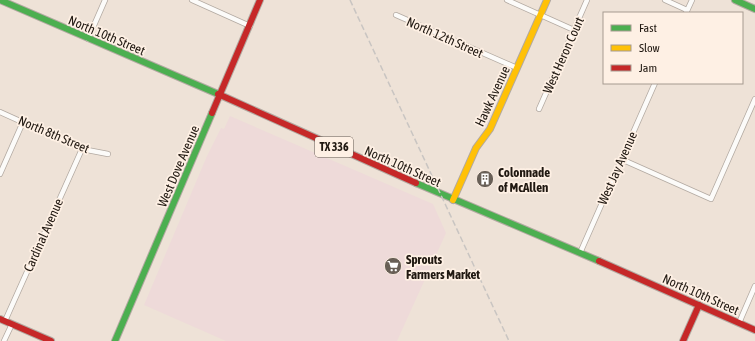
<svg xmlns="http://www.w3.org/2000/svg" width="755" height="341" viewBox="0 0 755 341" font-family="'Asap Condensed',sans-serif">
<rect width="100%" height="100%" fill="#eee2d7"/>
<path fill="#eedad9" d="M230,116l203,88 13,29 -49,108h-171l-82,-36 63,-149 14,-28 3,1z"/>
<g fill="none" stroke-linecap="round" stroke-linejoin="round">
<defs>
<g id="street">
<path d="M192,0l58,26"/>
<path d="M507,0l67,30"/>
<path d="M665,0l22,10"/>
<path d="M686,13l6,-13"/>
<path d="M396,15l121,53"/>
<path d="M88,39l17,-39"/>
<path d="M539,109l48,-109"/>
<path d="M0,112l82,37 26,5"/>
<path d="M621,159l90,40 44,-100"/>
<path d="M0,174l23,-52"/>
<path d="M580,253l75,-170"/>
<path d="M5,321l77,-172"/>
<path d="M739,323l16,-37"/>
<path d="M4,341l8,-17"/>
</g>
<g id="fast">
<path d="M0,0l218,94"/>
<path d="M735,0l20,9"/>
<path d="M416,183l183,78"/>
<path d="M115,341l97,-228"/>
</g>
<path id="slow" d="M453,200l23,-52 14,-19 57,-129"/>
<g id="jam">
<path d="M218,94l198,89"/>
<path d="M212,113l48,-113"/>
<path d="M599,261l156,69"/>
<path d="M0,319l51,22"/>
<path d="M683,341l16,-36"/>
</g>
</defs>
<use href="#street" stroke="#b2a9a1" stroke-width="6"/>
<use href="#fast" stroke="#b2a9a1" stroke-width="8"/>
<use href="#slow" stroke="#b2a9a1" stroke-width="8"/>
<use href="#jam" stroke="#b2a9a1" stroke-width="8"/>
<use href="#street" stroke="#fcfbf9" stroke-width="4.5"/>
<use href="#fast" stroke="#4caf50" stroke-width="6"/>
<use href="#slow" stroke="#ffc107" stroke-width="6"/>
<use href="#jam" stroke="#c62828" stroke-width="6"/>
<path stroke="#c9c5c2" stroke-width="1.5" stroke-dasharray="6 3" stroke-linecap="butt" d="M350,0l159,341"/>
</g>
<defs>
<symbol id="building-disc" viewBox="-11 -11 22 22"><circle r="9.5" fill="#685f56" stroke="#fef0e4"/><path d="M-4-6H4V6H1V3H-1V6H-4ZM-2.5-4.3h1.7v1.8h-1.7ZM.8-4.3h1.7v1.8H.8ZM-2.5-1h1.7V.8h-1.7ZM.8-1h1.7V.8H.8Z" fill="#fff"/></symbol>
<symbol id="supermarket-disc" viewBox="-11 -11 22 22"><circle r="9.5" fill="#685f56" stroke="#fef0e4"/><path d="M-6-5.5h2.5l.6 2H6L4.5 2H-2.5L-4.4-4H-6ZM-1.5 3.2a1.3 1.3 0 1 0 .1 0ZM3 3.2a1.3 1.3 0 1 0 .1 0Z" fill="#fff"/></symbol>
</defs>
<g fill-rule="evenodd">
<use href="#building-disc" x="475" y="169" width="20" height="20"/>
<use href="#supermarket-disc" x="383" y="256" width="20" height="20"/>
</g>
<g text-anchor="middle" stroke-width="3.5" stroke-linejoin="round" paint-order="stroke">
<rect fill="#fef0e4" stroke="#635950" stroke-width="1" x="315" y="137" width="38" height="20" rx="3"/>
<g font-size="12" font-weight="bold" fill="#201811">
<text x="334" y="151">TX 336</text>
</g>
<g font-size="13" fill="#201811" stroke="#fef0e4">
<text transform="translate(107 35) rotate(23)" y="5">North 10th Street</text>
<text transform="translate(445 37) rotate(24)" y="5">North 12th Street</text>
<text transform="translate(563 55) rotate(-66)" y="5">West Heron Court</text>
<text transform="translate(492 96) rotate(-65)" y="5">Hawk Avenue</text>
<text transform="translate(54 134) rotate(23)" y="5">North 8th Street</text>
<text transform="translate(178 166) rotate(-67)" y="5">West Dove Avenue</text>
<text transform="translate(403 166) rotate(24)" y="5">North 10th Street</text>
<text transform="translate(617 168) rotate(-66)" y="5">West Jay Avenue</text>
<text transform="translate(43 235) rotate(-66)" y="5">Cardinal Avenue</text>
<text transform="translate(701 294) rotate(24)" y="5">North 10th Street</text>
</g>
<g font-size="13" font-weight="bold" fill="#201811" stroke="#fef0e4" text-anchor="start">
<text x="498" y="177">Colonnade<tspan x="498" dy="15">of McAllen</tspan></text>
<text x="406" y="264">Sprouts<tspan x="406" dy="15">Farmers Market</tspan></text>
</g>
</g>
<rect x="603" y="12" width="140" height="72" fill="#fef0e4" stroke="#a59a90"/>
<rect x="611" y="25" width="20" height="6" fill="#4caf50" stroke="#a59a90"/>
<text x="639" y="32" font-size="12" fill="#201811">Fast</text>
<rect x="611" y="45" width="20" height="6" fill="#ffc107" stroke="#a59a90"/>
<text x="639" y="52" font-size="12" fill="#201811">Slow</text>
<rect x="611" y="65" width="20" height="6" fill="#c62828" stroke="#a59a90"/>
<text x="639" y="72" font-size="12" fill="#201811">Jam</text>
</svg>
